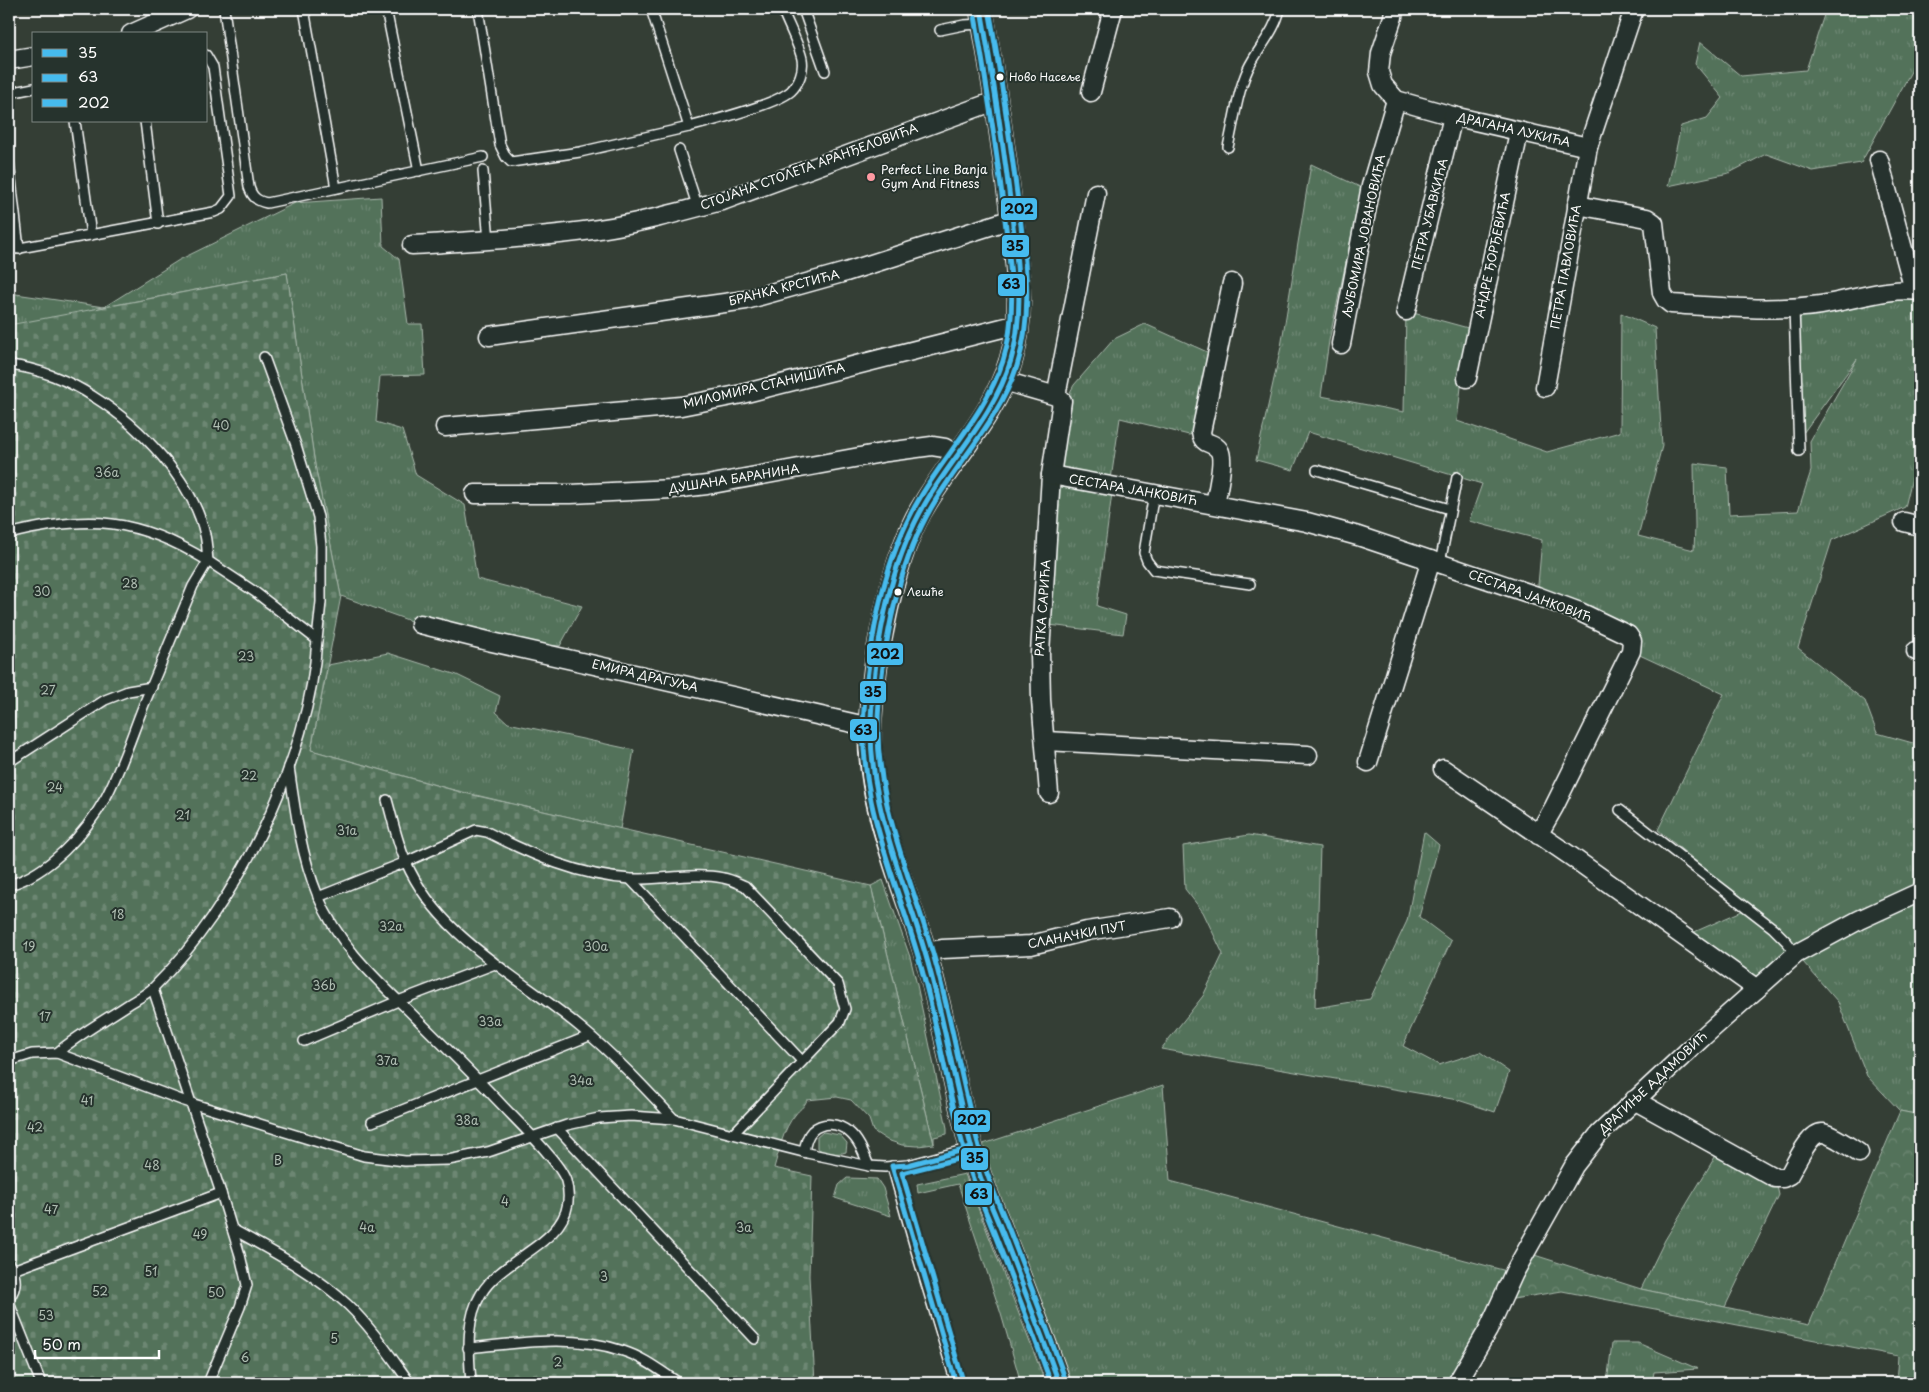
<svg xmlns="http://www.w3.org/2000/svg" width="1929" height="1392" viewBox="0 0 1929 1392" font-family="'Playpen Sans',sans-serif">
<defs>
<pattern id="grass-tufts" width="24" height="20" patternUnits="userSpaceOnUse" patternTransform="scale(1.25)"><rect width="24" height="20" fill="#53725a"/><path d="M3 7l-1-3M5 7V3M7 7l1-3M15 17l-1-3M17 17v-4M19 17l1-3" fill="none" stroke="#6d8773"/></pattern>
<pattern id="forest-crowns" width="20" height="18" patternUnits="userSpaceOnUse" patternTransform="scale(1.25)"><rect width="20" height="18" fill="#53725a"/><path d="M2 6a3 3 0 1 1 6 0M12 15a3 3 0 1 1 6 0" fill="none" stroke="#6d8773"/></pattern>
<pattern id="cemetery-stones" width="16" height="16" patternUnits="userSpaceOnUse" patternTransform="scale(1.25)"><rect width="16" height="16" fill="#53725a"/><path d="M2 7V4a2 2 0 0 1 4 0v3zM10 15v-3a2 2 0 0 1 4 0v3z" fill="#6d8773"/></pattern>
</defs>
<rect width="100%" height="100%" fill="#343e35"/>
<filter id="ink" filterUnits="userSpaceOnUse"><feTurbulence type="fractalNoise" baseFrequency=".02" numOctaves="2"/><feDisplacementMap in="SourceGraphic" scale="10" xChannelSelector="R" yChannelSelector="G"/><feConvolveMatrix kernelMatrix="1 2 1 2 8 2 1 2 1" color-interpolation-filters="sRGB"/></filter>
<g filter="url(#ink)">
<g fill="url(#grass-tufts)" stroke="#a9b8ac">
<path d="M1826,9h94v46l-59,108 -48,8 -47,-17 -37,19 -61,13 13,-60 26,-8 16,-20 -28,-34 5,-22 41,34 65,-6z"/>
<path d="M1311,164l51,24 -33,153 -8,55 83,16 2,-101 62,17 -11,93 90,31 73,-20 1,-119 34,15 7,118 -24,90 56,14 1,-23 -1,-64 33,4 2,47 69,-3 13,-40 -1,-30 47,-82 -59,81 -4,-132 126,-16v153l-15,62 -73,33 -34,108 67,53 12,32 43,12v370l-20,-4 -33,-35 -29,-74 -42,-48 -39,35 -74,-52 68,-30 -93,-77 66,-136 -93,-43 1,-5 -95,-50 5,-56 -73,-19 13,-37 -174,-52 -15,38 -37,-10 25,-113z"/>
<path d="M381,197l2,49 16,13 9,65h14l3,51 -45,1 -4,46 26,8 14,45 49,30 12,74 105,27 -22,40 -68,-4 -76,-19 -75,-27 -26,-131 -28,-192 -183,34 -95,24v-38l95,14 75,-47 116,-57z"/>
<path d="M1145,324l71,32 -15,76 -12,3 -69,-17 -10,68 -59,-11 11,-68 12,-22 40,-46z"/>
<path d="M1059,485l53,8 -15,113 29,9 -3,19 -74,-9z"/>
<path d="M388,653l69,22 43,21 -4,16 12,11 126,27 -14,79 -170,-40 -139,-39 17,-85z"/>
<path d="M1424,832l15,13 -20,72 32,24 -48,105 36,19 41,-13 29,20 -14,40 -37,-12 -297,-51 42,-53 20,-42 -20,-42 -18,-23 -2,-43 66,-11 71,12 -5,161 55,-9 37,-78z"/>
<path d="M883,880l27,77 7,28 30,143v6l-13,3v7l-63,-258z"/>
<path d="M1163,1085l7,96 344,92 -57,110h-398l-88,-235z"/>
<path d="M823,1132l17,3 7,8 -1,9c-9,3 -22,1 -29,-4v-11z"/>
<path d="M1721,1147l54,31 4,17 -54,112 -84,-18 24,-49z"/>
<path d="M965,1174l74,192 6,17h-24l-20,-69 -43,-130 -40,9 -1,-9z"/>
<path d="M847,1178l30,1 6,9 8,28 -56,-18 4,-13z"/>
<path d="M1612,1343h26l60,26 -44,3 -2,11h-45z"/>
</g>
<path fill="url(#forest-crowns)" stroke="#a9b8ac" d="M1900,1111l20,4v268h-24l2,-27 -336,-65 -61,10 24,-49 116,37 168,36z"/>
<path fill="url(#cemetery-stones)" stroke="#a9b8ac" d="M287,273l28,192 26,131 -30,154 149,42 411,94 63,258 -16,2 -16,-1 -15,-5 -14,-9 -4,-12 -18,-19 -14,-3 -30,3c-4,9 -7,8 -12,15 -12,14 -16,36 -21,53l38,8 -3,100 6,107h-806v-1058z"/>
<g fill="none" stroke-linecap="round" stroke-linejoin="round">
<defs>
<g id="service">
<path d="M224,9l25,178c3,10 8,14 18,16l216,-46"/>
<path d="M304,9l32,179"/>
<path d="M386,9l33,162"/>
<path d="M478,9l22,136 6,12 5,5 69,-10 109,-25"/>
<path d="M651,9l38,118c23,-6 86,-22 102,-36 8,-8 13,-21 11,-32 -2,-12 -15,-37 -20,-50"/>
<path d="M803,9l22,62"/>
<path d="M940,30l24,-5 19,-1"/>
<path d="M9,93l25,-5"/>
<path d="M75,121l16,114"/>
<path d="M145,121l13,103"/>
<path d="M1228,147c6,-25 9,-54 20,-78 10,-21 27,-37 32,-60"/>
<path d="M679,150l19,58"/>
<path d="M9,162l10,87"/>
<path d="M483,171l6,70"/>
<path d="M9,250l205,-38 7,-3 10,-13 -18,-129 -7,-12"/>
<path d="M1794,308l5,143"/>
<path d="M264,357l32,88 22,72 3,29v56l-4,38"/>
<path d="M9,365c29,3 61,16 85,32 45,28 100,85 111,138 2,8 2,17 3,26l47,31 62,48c-7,118 -79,264 -163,347 -7,7 -17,12 -25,17 -24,16 -50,30 -72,49"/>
<path d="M1317,470l133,39"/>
<path d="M1154,493l-10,60 3,8 7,9 96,14"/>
<path d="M9,534c79,-20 129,-16 199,27l-15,25c-16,39 -32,78 -48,116 -13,32 -23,65 -39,95 -20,36 -58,77 -97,88"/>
<path d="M1440,563l17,-86"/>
<path d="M9,762l96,-62 23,-9 24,-4"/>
<path d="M289,767c6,43 12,88 29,129 19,47 55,80 91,115 31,31 63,62 93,94 15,16 58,57 64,76 17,59 -61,72 -85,113 -16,26 -12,60 -10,89"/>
<path d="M387,800c6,21 10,42 19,62 33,76 113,114 174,165 34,28 64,60 94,92"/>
<path d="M1620,810l153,118 14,14 9,12"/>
<path d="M630,879l172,182"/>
<path d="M318,897l88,-35 70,-32 11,2c45,23 92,44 144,47 29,1 64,-7 92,-1 7,1 15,5 22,8l93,98 7,25 -5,13 -107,112"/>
<path d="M153,989l68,204 19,62 7,30 -7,22 -32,76"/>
<path d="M304,1041l94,-40 97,-37"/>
<path d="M9,1061l23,-7 25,-1 127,48 180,55 41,5 43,-1 40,-8 79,-27 32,-7 32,-2 43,3 133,34 62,13 16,1 23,-2 63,-17"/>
<path d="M372,1122l217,-86"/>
<path d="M557,1128l198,211"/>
<path d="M804,1152c1,-7 3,-16 8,-21 11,-10 26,-8 37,1 10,8 15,22 20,34"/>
<path d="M892,1166l22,78 42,139"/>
<path d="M232,1229c40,22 82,44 116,76 24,23 43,52 62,78"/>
<path d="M9,1264c7,11 9,23 0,34"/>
<path d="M13,1270l208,-77"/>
<path d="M9,1303l32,80"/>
<path d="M468,1348c52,-5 105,-14 155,3 20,6 39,21 56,32"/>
</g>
<g id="minor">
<path d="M1394,9l-1,8 -12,36 -2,19 4,13 13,15 57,16 135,31 46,-138"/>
<path d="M131,34l56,-25"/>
<path d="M9,60l25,-4"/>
<path d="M1091,92l22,-83"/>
<path d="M1879,160l35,130"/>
<path d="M1577,205l70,13 7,5 8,70 4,7 5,4c50,3 101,8 150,1 33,-5 66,-18 99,-14"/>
<path d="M412,245c63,-4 125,-7 187,-16 42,-6 85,-18 126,-29l270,-99"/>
<path d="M1406,311l47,-195"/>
<path d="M489,336l257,-36 100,-28 166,-53"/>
<path d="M1341,344l30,-158 25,-86"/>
<path d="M1467,378l52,-246"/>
<path d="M1004,381l52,15 6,5 -11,74 -11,178 1,47 8,93"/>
<path d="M1545,387l43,-240"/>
<path d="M1056,396l40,-203"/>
<path d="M445,427l236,-21 61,-12 276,-70"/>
<path d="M1051,475l256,47 51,14 179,60 43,16 48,23 4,6 -1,10 -77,156 -16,28"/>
<path d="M475,494h96l101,-5 35,-4 180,-33 45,-6 13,2 14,8"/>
<path d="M1215,504c2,-11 10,-45 4,-54 -7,-10 -16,-3 -18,-18l31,-149"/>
<path d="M1904,522l16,4"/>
<path d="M420,624l72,18 378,85"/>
<path d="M1916,651l4,1"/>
<path d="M1046,741l262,14"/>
<path d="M1368,762l63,-202"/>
<path d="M1443,769l129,88 185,132"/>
<path d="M925,952l17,-3 89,-4 56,-14 83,-13"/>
<path d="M1634,1100l141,78h8l6,-3c6,-10 21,-44 34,-42 10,2 27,14 36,20"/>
<path d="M1457,1383l31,-53 26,-57 60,-107 25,-32 105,-98 92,-82 63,-34 61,-28"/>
</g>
<path id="tertiary" d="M981,9c12,66 22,133 30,200 5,50 15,102 0,151 -16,54 -56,95 -85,142 -34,52 -53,161 -56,223 -3,77 31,152 54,224 22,71 30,146 53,218 6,20 15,40 23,60 20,52 41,104 59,156"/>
</defs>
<use href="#service" stroke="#fff" stroke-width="12"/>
<use href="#minor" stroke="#fff" stroke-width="21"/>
<use href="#tertiary" stroke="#fff" stroke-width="25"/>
<use href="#service" stroke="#26332d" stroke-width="9"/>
<use href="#minor" stroke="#26332d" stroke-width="18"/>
<use href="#tertiary" stroke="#26332d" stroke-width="21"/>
<defs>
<g id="bus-1">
<path d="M981,9c12,69 23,138 31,207 5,48 13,97 -1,144 -16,54 -57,95 -85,142 -35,59 -49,134 -54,201 -8,94 29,166 54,253 20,69 30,141 51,211 7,23 17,45 26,67 19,50 38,99 56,149"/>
<path d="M956,1383l-64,-217 16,-1 63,-17"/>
</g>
<g id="bus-2">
<path d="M974,10c11,64 21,129 29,193 6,52 16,108 0,158 -17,51 -55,90 -82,135 -36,59 -49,133 -56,201 -10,97 27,170 53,259 21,70 30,142 51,211 7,23 17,45 26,68 19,49 38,98 56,148"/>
<path d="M963,1381l-61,-208 71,-18"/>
</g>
<path id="bus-3" d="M989,9c11,61 20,123 28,185 7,56 18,117 0,172 -18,54 -58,94 -86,142 -33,57 -46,129 -52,194 -8,89 27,162 52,245 22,71 31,146 53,217 7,23 17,45 26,68 19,49 38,99 56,149"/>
</defs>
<use href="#bus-1" stroke="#26332d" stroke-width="9"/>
<use href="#bus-2" stroke="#26332d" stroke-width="9"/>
<use href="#bus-3" stroke="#26332d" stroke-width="9"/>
<use href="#bus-1" stroke="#46bbee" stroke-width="5"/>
<use href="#bus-2" stroke="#46bbee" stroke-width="5"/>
<use href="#bus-3" stroke="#46bbee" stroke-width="5"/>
</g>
</g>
<g fill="#fff" stroke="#26332d" stroke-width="2">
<circle cx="1000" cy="77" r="4.5"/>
<circle cx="898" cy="592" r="4.5"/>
</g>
<circle fill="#ff9aa2" stroke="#26332d" stroke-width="2" cx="871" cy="177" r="5"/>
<g text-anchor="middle" stroke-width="4" stroke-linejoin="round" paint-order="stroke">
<g font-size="11" fill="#fff" stroke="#26332d" text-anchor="start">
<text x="1009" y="81">Ново Насеље</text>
<text x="907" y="596">Лешће</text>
</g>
<g font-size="12" fill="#fff" stroke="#26332d">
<text transform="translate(1514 130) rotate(13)" y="4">ДРАГАНА ЛУКИЋА</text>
<text transform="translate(809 167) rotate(-20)" y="4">СТОЈАНА СТОЛЕТА АРАНЂЕЛОВИЋА</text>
<text transform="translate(1430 214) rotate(-76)" y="4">ПЕТРА УБАВКИЋА</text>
<text transform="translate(1364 236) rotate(-78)" y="4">ЉУБОМИРА ЈОВАНОВИЋА</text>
<text transform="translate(1493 255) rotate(-78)" y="4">АНДРЕ ЂОРЂЕВИЋА</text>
<text transform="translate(1566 267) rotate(-80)" y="4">ПЕТРА ПАВЛОВИЋА</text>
<text transform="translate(784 288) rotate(-14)" y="4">БРАНКА КРСТИЋА</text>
<text transform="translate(764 386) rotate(-13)" y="4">МИЛОМИРА СТАНИШИЋА</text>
<text transform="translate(734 479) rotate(-9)" y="4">ДУШАНА БАРАНИНА</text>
<text transform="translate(1133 490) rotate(10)" y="4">СЕСТАРА ЈАНКОВИЋ</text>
<text transform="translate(1530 596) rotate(20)" y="4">СЕСТАРА ЈАНКОВИЋ</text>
<text transform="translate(1043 608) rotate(-86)" y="4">РАТКА САРИЋА</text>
<text transform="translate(645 676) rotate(13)" y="4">ЕМИРА ДРАГУЉА</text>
<text transform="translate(1077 935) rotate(-11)" y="4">СЛАНАЧКИ ПУТ</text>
<text transform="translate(1653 1083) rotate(-43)" y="4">ДРАГИЊЕ АДАМОВИЋ</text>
</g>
<g font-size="12" fill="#fff" stroke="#26332d" text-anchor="start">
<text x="881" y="174">Perfect Line Banja<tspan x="881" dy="14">Gym And Fitness</tspan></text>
</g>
<g font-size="12" fill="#b2c0b5" stroke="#26332d">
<text x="221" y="430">40</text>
<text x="107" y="477">36a</text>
<text x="130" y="588">28</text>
<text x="42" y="596">30</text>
<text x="246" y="661">23</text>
<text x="48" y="695">27</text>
<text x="249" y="780">22</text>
<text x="55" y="792">24</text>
<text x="183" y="820">21</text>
<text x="347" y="835">31a</text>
<text x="118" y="919">18</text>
<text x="391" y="931">32a</text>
<text x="29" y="951">19</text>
<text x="596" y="951">30a</text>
<text x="324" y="990">36b</text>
<text x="45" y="1021">17</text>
<text x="490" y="1026">33a</text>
<text x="387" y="1065">37a</text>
<text x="581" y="1085">34a</text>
<text x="87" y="1105">41</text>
<text x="467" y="1125">38a</text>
<text x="35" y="1132">42</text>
<text x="278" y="1165">B</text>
<text x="152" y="1170">48</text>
<text x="505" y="1206">4</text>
<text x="51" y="1214">47</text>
<text x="367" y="1232">4a</text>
<text x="744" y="1232">3a</text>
<text x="200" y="1239">49</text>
<text x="151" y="1276">51</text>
<text x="604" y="1281">3</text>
<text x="100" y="1296">52</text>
<text x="216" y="1297">50</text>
<text x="46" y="1320">53</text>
<text x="334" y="1343">5</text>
<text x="245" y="1362">6</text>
<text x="558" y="1367">2</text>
</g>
</g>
<g stroke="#26332d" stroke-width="2">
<rect x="1000" y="197" width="38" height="24" rx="5" fill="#46bbee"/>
<rect x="1001" y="234" width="29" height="24" rx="5" fill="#46bbee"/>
<rect x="997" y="273" width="29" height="24" rx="5" fill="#46bbee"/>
<rect x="866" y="642" width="38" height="24" rx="5" fill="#46bbee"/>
<rect x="859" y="680" width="28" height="24" rx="5" fill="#46bbee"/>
<rect x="849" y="718" width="29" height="24" rx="5" fill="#46bbee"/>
<rect x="953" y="1109" width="38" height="24" rx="5" fill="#46bbee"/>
<rect x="960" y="1147" width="29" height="24" rx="5" fill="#46bbee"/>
<rect x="964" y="1182" width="29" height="24" rx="5" fill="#46bbee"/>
</g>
<g font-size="14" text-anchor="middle" font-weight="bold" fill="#111">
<text x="1019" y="214">202</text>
<text x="1015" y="251">35</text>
<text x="1011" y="289">63</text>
<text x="885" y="659">202</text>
<text x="873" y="697">35</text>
<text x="863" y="735">63</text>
<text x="972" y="1125">202</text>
<text x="975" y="1163">35</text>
<text x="979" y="1199">63</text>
</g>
<rect width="1929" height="1392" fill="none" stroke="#26332d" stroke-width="30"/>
<rect x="15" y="15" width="1899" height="1362" fill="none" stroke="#fff" stroke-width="2" filter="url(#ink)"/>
<rect x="32" y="32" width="175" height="90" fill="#26332d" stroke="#7d8581"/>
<rect x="42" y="49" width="25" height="8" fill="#46bbee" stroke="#7d8581"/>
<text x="78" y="58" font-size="15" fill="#ffffff">35</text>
<rect x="42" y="74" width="25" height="8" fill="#46bbee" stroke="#7d8581"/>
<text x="78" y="82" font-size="15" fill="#ffffff">63</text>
<rect x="42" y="99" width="25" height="8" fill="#46bbee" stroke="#7d8581"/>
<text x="78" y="108" font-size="15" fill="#ffffff">202</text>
<path d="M35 1350v8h124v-8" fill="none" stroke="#ffffff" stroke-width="2.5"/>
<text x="42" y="1350" font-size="15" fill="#ffffff" stroke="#26332d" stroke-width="4" paint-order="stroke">50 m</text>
</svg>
